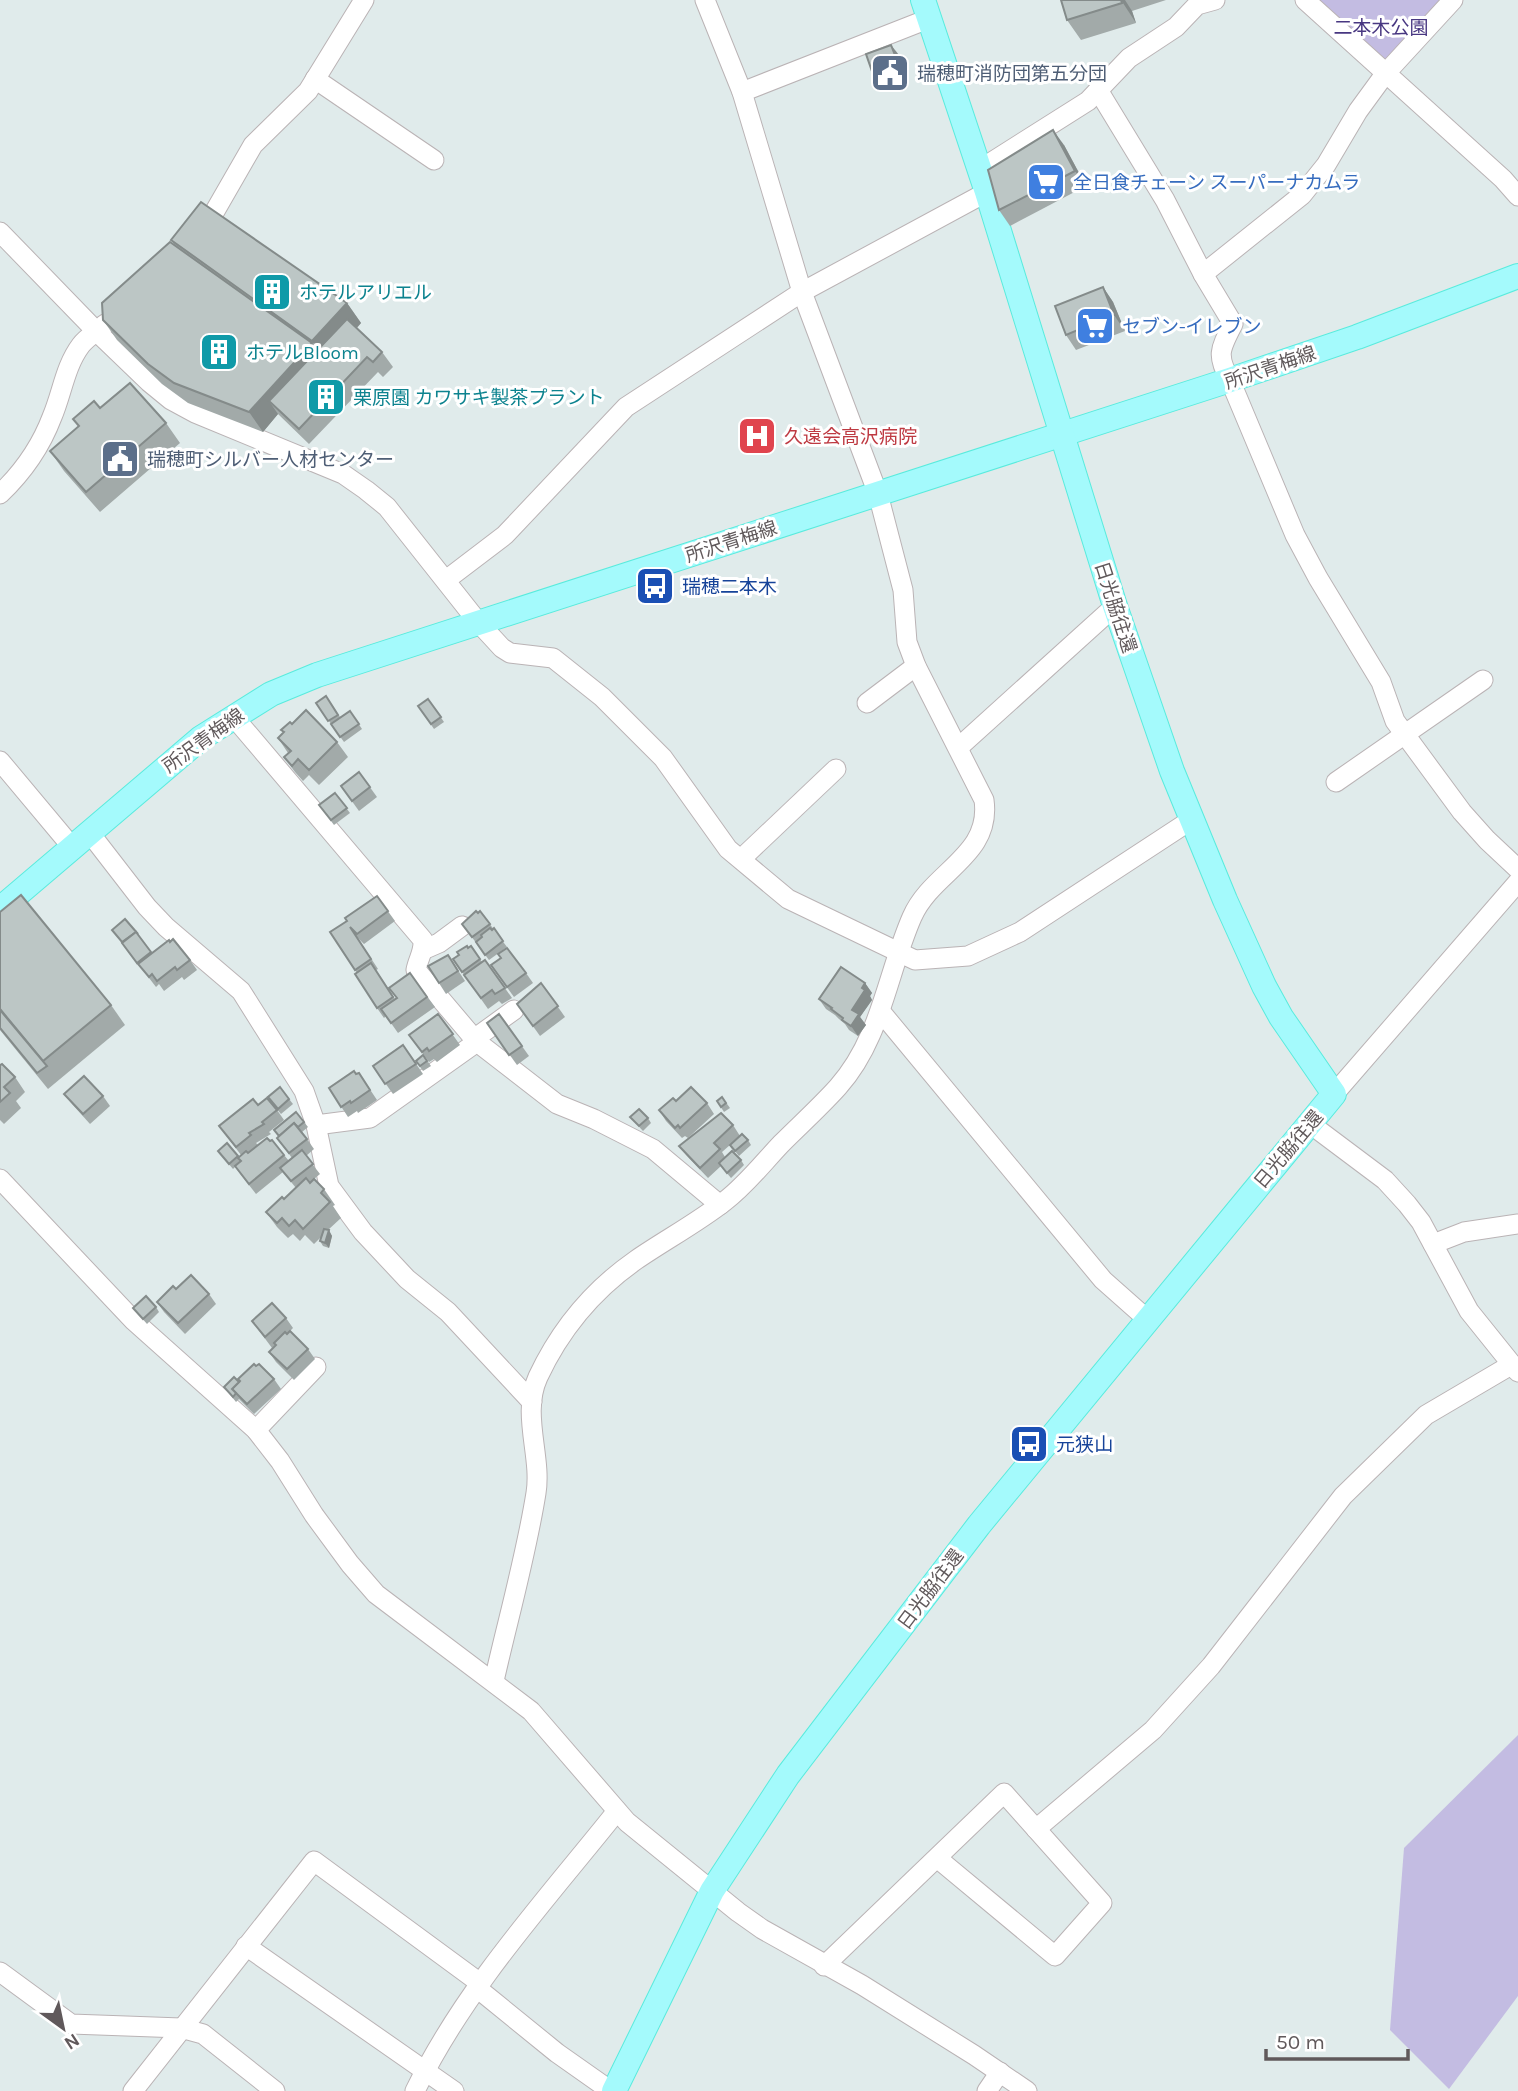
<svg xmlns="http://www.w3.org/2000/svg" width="1518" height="2091" viewBox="0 0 1518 2091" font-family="Karla,'Noto Sans JP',sans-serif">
<rect width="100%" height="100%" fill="#e0ebeb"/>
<g fill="#c3bce2">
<path d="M1310,0h135l-56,60 -8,2z"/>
<path d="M1518,1735v261l-69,93 -59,-59 14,-182z"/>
</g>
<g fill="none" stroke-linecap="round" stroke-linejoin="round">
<defs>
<g id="minor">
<path d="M1305,0l198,179 15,17"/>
<path d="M1453,0l-68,74 -27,37 -32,54 -24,30 -99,79 30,50c-13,25 -17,31 -3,56l65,155 23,43 63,104 14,39 67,91 25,28 31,29"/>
<path d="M315,79l119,81"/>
<path d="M1098,90l67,110 38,74"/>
<path d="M742,92l186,-73"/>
<path d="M979,170l109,-69 41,-43 47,-31 21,-22 18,-5"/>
<path d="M0,232l97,100 52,50 22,18 24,13 148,61 23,16 21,17 91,115 24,26 8,5 43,5 49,39 61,61 65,91 60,50 127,61 53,-4 52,-24 171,-112"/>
<path d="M200,232l15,-21 38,-66 55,-54 56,-91"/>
<path d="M0,494c22,-21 41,-48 52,-77 10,-23 13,-51 29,-72 6,-8 17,-14 24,-21"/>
<path d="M446,580l59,-45 121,-128 176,-115 185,-100"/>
<path d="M867,703l49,-37"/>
<path d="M233,716l190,224c1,12 -5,19 -7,30l61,72 80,62 37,15 59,30 67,56"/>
<path d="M959,747l156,-141"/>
<path d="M0,761l72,86"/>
<path d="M1336,782l147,-102"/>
<path d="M89,832l58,75 19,20 75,64 63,100 12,34 13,61 34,46 44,47 41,33 84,90"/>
<path d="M741,859l95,-90"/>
<path d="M423,950l16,-7 23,-17"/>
<path d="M881,1012l222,268 44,39"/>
<path d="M474,1039l40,-29"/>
<path d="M1334,1094l184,-212"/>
<path d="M1309,1123l76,57 22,24 14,18 48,89 49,61"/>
<path d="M316,1125l54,-7 107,-76"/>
<path d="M0,1179l134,142 122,109 24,31 34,54 36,49 26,30 155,117 96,111 111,90 24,17 100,56 112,70 53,36"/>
<path d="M1433,1244l31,-12 54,-8"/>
<path d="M256,1430l60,-63"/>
<path d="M494,1681c14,-62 32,-125 42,-188 6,-37 -15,-79 2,-116 22,-47 55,-87 98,-117 29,-20 61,-37 89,-59 21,-16 38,-38 56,-57 19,-19 39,-37 57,-57 43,-48 49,-113 74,-170 20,-46 80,-61 72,-117l-68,-134 -9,-24 -4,-52 -25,-96 -76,-202 -60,-200 -37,-92"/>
<path d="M1036,1829l117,-99 58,-64 132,-170 83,-81 85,-50"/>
<path d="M246,1946l208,145"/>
<path d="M824,1966l180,-173 98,110 -47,53 -118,-98"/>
<path d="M0,1972l71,52 110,4 22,6 72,57"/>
<path d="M477,1988l80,65 54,38"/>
<path d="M133,2091l181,-230 166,122"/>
<path d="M415,2091c50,-103 131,-191 202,-280"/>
<path d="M987,2091l13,-19"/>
</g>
<g id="major">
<path d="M0,909l201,-171 70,-44 46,-19 913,-295 127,-43 161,-61"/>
<path d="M614,2091l98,-200 76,-116 191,-250 355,-431 -53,-77 -17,-31 -39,-86 -53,-129 -57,-165 -128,-414 -64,-192"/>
</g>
</defs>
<use href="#minor" stroke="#bab3b5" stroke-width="21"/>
<use href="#major" stroke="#59ebdd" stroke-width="26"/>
<use href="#minor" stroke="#fff" stroke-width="19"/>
<use href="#major" stroke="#a4fafc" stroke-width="24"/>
</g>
<g fill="#a2aaa9">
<path d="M1061,0h105l-34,11 4,12 -55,17 -14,-20z"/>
<path d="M899,55l9,26 -26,10 -7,-11z"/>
<path d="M1064,145l22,41 -76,40 -11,-16z"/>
<path d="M171,240l176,63 14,20 -4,5 25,24 11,15 -10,10 -5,-5 -69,72 -31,-30 -15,18 -75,-29 -26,-19 -45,-44 -14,-20 72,-74z"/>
<path d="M1103,287l10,15 12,29 -49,19 -10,-15z"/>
<path d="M100,408l66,15 14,20 -80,69 -36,-41 -14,-20 29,-24 -6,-8z"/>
<path d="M326,696l14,21 10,-6 12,18 -18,13 -28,-39z"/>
<path d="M428,699l16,23 -10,7 -16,-23z"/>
<path d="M292,724l45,18 11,15 -29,28 -10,-10 -6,6 -8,-9 -11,-15 4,-4 -10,-15 6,-5 -3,-3z"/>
<path d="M359,772l18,25 -18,14 -18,-25z"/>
<path d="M335,793l15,20 -16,12 -15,-20z"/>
<path d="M377,896l18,25 -31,23 -7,-7 21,32 -2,1 19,29 15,-26 25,34 -37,26 -12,-17 -2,2 -7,-10 -20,-35 -27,-41 17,-11z"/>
<path d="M480,911l27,36 -18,13 -27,-36z"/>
<path d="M0,912l111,93 14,20 -77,64 -48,-59z"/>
<path d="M112,930l29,10 11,13 38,7 7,10 -13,10 -2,-3 -18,14 -5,-7 -3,3z"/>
<path d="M471,946l11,16 3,-2 27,38 -10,6 -3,-3 -11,8 -35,-50z"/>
<path d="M448,955l17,26 -19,13 -18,-28z"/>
<path d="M491,965l35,8 7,10 -19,14z"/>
<path d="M541,983l24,34 -25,19 -23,-32z"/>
<path d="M865,983l7,10 -2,3 2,4 -12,17 6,8 -8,11 -9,-6 -4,-6 -6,-5 -4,-4 -9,-6 -7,-10z"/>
<path d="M438,1014l22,31 -23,17 -3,-3 -5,3 -20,-27z"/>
<path d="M499,1014l30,42 -12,9 -30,-42z"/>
<path d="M403,1045l20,29 -30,20 -20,-28z"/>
<path d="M423,1055l8,11 -8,5 -7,-10z"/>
<path d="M0,1065l15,12 10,15 -9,9 5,7 -17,16 -4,-4z"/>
<path d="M359,1073l18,27 -19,13 -1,-2 -9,6 -19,-29z"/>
<path d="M64,1094l39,2 7,10 -20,18 -18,-20z"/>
<path d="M722,1097l8,11 -6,4 -7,-11z"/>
<path d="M289,1099l4,5 -12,10 -10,-12z"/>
<path d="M676,1101l31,2 7,11 -26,24 -3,-2 -3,2 -16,-17 -7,-11z"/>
<path d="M258,1105l19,5 7,10 -15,12 2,2 -15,9 2,2 26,10 5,6 3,-3 -15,-20 19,-26 12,15 -6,5 12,17 -8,7 14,18 -6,5 10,10 11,16 -2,1 8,12 -13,12 4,6 -3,12 -6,-2 -3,-5 1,-4 -7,7 -9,-9 -5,6 -7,-7 -5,4 -11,-11 -11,-15 18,-13 12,-11 -13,-16 -27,22 -21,-27 -2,2 -15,-18 9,-8 12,14 2,-2 -22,-29z"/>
<path d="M630,1117l18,1 3,5 -8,8z"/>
<path d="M733,1125l7,11 8,4 3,5 -12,11 -9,-11 -8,7 3,5 16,3 3,5 -13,13 -10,-12 -13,12 -21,-22 -8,-10z"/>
<path d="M176,1289l33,5 7,10 -31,30 -21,-22 -7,-10z"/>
<path d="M156,1307l3,5 -12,12 -14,-16z"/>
<path d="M286,1318l7,10 -3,3 18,18 7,10 -21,21 -18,-18 -7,-10 7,-6 -1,-1 -3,3 -20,-27z"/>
<path d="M274,1379l7,10 -27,25 -15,-15 -3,3 -12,-15 15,-5z"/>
</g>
<g fill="#848b8a">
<path d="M1121,0h4l7,11 4,12z"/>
<path d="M891,45l8,10 9,26 -7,-10z"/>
<path d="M1053,130l11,15 22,41 -11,-15z"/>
<path d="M1103,287l10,15 12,29 -11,-16z"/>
<path d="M347,303l14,20 -35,38 -14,-20z"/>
<path d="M312,343l14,20 -57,38 9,13 -15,18 -14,-20z"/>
<path d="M865,983l7,10 -2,3 2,4 -12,17 6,8 -8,11 -7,-10 1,-16z"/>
<path d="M329,1230l3,6 -3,12 -4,-5z"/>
</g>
<g fill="#bcc6c5" stroke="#848b8a" stroke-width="2">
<path d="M1061,0h60l1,3 -55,17z"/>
<path d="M891,45l10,26 -26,9 -9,-26z"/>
<path d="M1053,130l22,41 -76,39 -11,-40z"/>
<path d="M201,202l146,101 -35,38 -141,-101z"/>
<path d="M170,242l142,101 -63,69 -75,-29 -26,-19 -45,-44 -1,-17z"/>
<path d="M1103,287l11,28 -48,20 -11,-29z"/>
<path d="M347,319l35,33 -9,10 -6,-5 -68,72 -30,-28z"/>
<path d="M130,383l36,40 -80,69 -36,-41 29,-25 -6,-7 21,-18 6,7z"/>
<path d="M326,696l12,19 -10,6 -12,-18z"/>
<path d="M428,699l13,18 -10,7 -13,-18z"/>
<path d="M306,710l31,32 -28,28 -11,-11 -6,7 -8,-9 7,-6 -13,-13 6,-6 -3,-2 9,-8 2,2z"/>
<path d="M350,711l9,13 -19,13 -9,-13z"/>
<path d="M359,772l11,15 -18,14 -11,-15z"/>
<path d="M335,793l12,15 -16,12 -12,-15z"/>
<path d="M21,895l90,110 -68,56 -43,-52v-97z"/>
<path d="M377,896l11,15 -31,23 -7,-7 21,32 -16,11 -25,-38 17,-11 -2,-3z"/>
<path d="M476,911l2,2 2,-2 10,13 -18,13 -10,-13z"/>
<path d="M125,919l13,15 -2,-2 -14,10 -10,-12z"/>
<path d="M490,928l2,2 2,-2 9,13 -18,14 -9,-13 6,-5 -1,-2z"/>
<path d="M136,932l15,20 -14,11 -15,-20z"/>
<path d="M173,939l17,21 -13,10 -2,-3 -18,14 -5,-7 -3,3 -11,-13 31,-24 1,2z"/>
<path d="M467,946l1,2 3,-2 9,13 -18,13 -9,-13 6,-4 -2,-3z"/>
<path d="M507,948l19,25 -19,14 -16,-22 10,-7 -3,-4z"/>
<path d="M448,955l10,16 -19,12 -11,-17z"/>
<path d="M485,960l20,28 -10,6 -3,-4 -11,8 -17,-23z"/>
<path d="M371,963l22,34 -16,11 -22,-34z"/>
<path d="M841,967l24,16 -3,5 3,2 -13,20 7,4 -8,12 -9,-6 1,-2 -12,-9 1,-1 -13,-9z"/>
<path d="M410,973l17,24 -36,26 -10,-14 16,-11 -8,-10z"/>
<path d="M541,983l17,23 -25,20 -16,-22z"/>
<path d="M0,1010l47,56 -10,7 -37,-45z"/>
<path d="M438,1014l15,20 -24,17 -2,-3 -5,4 -13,-17z"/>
<path d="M499,1014l23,32 -13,9 -22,-32z"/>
<path d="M403,1045l13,19 -31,20 -12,-18z"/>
<path d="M423,1055l4,6 -7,5 -4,-5z"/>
<path d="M2,1064l13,13 -11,10 6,6 -10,9v-37z"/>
<path d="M354,1071l2,3 3,-1 11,17 -19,13 -1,-2 -9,6 -12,-19z"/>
<path d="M84,1076l19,20 -20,18 -19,-20z"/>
<path d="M280,1087l9,12 -11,10 -10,-12z"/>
<path d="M691,1087l16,16 -27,25 -2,-3 -3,3 -16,-18 14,-12 3,3z"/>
<path d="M722,1097l4,6 -5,4 -4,-6z"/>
<path d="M267,1098l10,12 -15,12 2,2 -15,9 2,2 -15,12 -17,-21 34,-27 5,6z"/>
<path d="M639,1109l9,9 -9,8 -9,-9z"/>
<path d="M296,1112l8,10 -6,5 -4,-4 -15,13 -5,-6z"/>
<path d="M721,1113l12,12 -19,18 6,6 -20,19 -21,-22z"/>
<path d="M294,1123l13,16 -18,14 -12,-15z"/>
<path d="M742,1134l6,6 -13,11 -5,-6z"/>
<path d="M267,1138l3,3 2,-1 12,15 -35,29 -14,-18 6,-5 -3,-3 8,-7 2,2z"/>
<path d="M227,1143l11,13 -9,8 -11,-13z"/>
<path d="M302,1150l11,14 -22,17 -11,-13z"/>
<path d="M732,1151l9,9 -14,13 -8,-10z"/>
<path d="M306,1178l4,5 4,-4 10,10 -3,4 9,9 -27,27 -8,-9 -6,6 -7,-8 -5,5 -11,-11 16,-15 2,2z"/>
<path d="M324,1229l5,1 -4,13 -5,-2z"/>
<path d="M191,1275l18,19 -31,29 -21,-21 16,-16 3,3z"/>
<path d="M146,1296l10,11 -13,12 -10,-11z"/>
<path d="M272,1303l14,15 -21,19 -13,-16z"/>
<path d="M290,1331l18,18 -21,20 -18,-17 7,-7 -2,-2 11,-11 2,2z"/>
<path d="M254,1364l2,2 3,-2 15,15 -27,25 -15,-15 8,-8 -2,-2z"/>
<path d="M234,1377l5,5 -7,7 4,4 -3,4 -9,-10z"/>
</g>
<defs>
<symbol id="civic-square" viewBox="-11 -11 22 22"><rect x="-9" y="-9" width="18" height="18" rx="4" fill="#5c6f8a" stroke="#fff"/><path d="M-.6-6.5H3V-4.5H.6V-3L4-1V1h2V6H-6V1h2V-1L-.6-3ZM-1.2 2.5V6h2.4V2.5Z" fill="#fff"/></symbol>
<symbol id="supermarket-square" viewBox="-11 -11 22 22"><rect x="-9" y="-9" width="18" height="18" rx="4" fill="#3f7fe0" stroke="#fff"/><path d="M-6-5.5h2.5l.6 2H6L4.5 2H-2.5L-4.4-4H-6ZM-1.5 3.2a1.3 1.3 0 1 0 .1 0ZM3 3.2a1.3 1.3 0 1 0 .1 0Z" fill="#fff"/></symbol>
<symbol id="building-square" viewBox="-11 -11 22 22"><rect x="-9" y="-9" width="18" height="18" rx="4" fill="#0f9aa8" stroke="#fff"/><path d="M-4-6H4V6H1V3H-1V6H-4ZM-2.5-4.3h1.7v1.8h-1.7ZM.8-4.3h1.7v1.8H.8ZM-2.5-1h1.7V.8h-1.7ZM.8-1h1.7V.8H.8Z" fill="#fff"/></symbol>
<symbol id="hospital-square" viewBox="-11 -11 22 22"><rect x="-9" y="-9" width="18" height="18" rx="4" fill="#e0444e" stroke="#fff"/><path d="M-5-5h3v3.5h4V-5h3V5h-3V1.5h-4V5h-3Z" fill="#fff"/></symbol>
<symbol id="bus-square" viewBox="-11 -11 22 22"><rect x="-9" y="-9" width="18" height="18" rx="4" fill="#1a4fb4" stroke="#fff"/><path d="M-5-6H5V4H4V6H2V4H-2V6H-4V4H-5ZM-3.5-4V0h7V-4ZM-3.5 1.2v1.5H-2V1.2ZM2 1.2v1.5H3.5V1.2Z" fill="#fff"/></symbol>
</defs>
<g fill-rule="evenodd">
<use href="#civic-square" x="868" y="51" width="44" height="44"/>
<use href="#supermarket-square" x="1024" y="160" width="44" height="44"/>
<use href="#building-square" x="250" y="270" width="44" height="44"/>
<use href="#supermarket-square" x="1073" y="304" width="44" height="44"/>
<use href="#building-square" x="197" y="330" width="44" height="44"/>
<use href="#building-square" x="304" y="375" width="44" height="44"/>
<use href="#hospital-square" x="735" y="414" width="44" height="44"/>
<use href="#civic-square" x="98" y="437" width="44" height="44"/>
<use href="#bus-square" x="633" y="564" width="44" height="44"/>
<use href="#bus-square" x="1007" y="1422" width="44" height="44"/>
</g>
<g text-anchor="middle" stroke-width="6" stroke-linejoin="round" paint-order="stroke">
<g font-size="19" fill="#483781" stroke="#fff">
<text x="1381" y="34">二本木公園</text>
</g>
<g font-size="19" fill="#4e5e75" stroke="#fff" text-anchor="start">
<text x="917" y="80">瑞穂町消防団第五分団</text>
<text x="147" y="466">瑞穂町シルバー人材センター</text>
</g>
<g font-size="19" fill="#366cbe" stroke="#fff" text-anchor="start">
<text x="1073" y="189">全日食チェーン スーパーナカムラ</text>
<text x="1122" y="333">セブン-イレブン</text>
</g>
<g font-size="19" fill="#0d838f" stroke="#fff" text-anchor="start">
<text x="299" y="299">ホテルアリエル</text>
<text x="246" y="359">ホテルBloom</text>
<text x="353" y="404">栗原園 カワサキ製茶プラント</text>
</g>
<g font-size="19" fill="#60595b" stroke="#fff">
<text transform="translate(1270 367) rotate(-19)" y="7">所沢青梅線</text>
<text transform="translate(731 541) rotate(-18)" y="7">所沢青梅線</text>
<text transform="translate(1116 607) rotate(72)" y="7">日光脇往還</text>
<text transform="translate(203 740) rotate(-36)" y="7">所沢青梅線</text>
<text transform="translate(1288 1149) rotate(-50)" y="7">日光脇往還</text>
<text transform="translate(930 1589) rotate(-53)" y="7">日光脇往還</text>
</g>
<g font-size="19" fill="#be3a42" stroke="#fff" text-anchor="start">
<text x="784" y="443">久遠会高沢病院</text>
</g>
<g font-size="19" fill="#164399" stroke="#fff" text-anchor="start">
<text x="682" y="593">瑞穂二本木</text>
<text x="1056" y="1451">元狭山</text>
</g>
</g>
<g transform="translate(63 2028) rotate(147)" stroke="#ffffff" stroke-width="5" paint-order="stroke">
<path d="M0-5L12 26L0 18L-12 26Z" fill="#60595b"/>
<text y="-10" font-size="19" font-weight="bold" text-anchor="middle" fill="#60595b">N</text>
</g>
<path d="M1266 2049v10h142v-10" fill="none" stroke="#60595b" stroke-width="3.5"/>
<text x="1276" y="2049" font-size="21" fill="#60595b" stroke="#ffffff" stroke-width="5" paint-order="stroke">50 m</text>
</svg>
